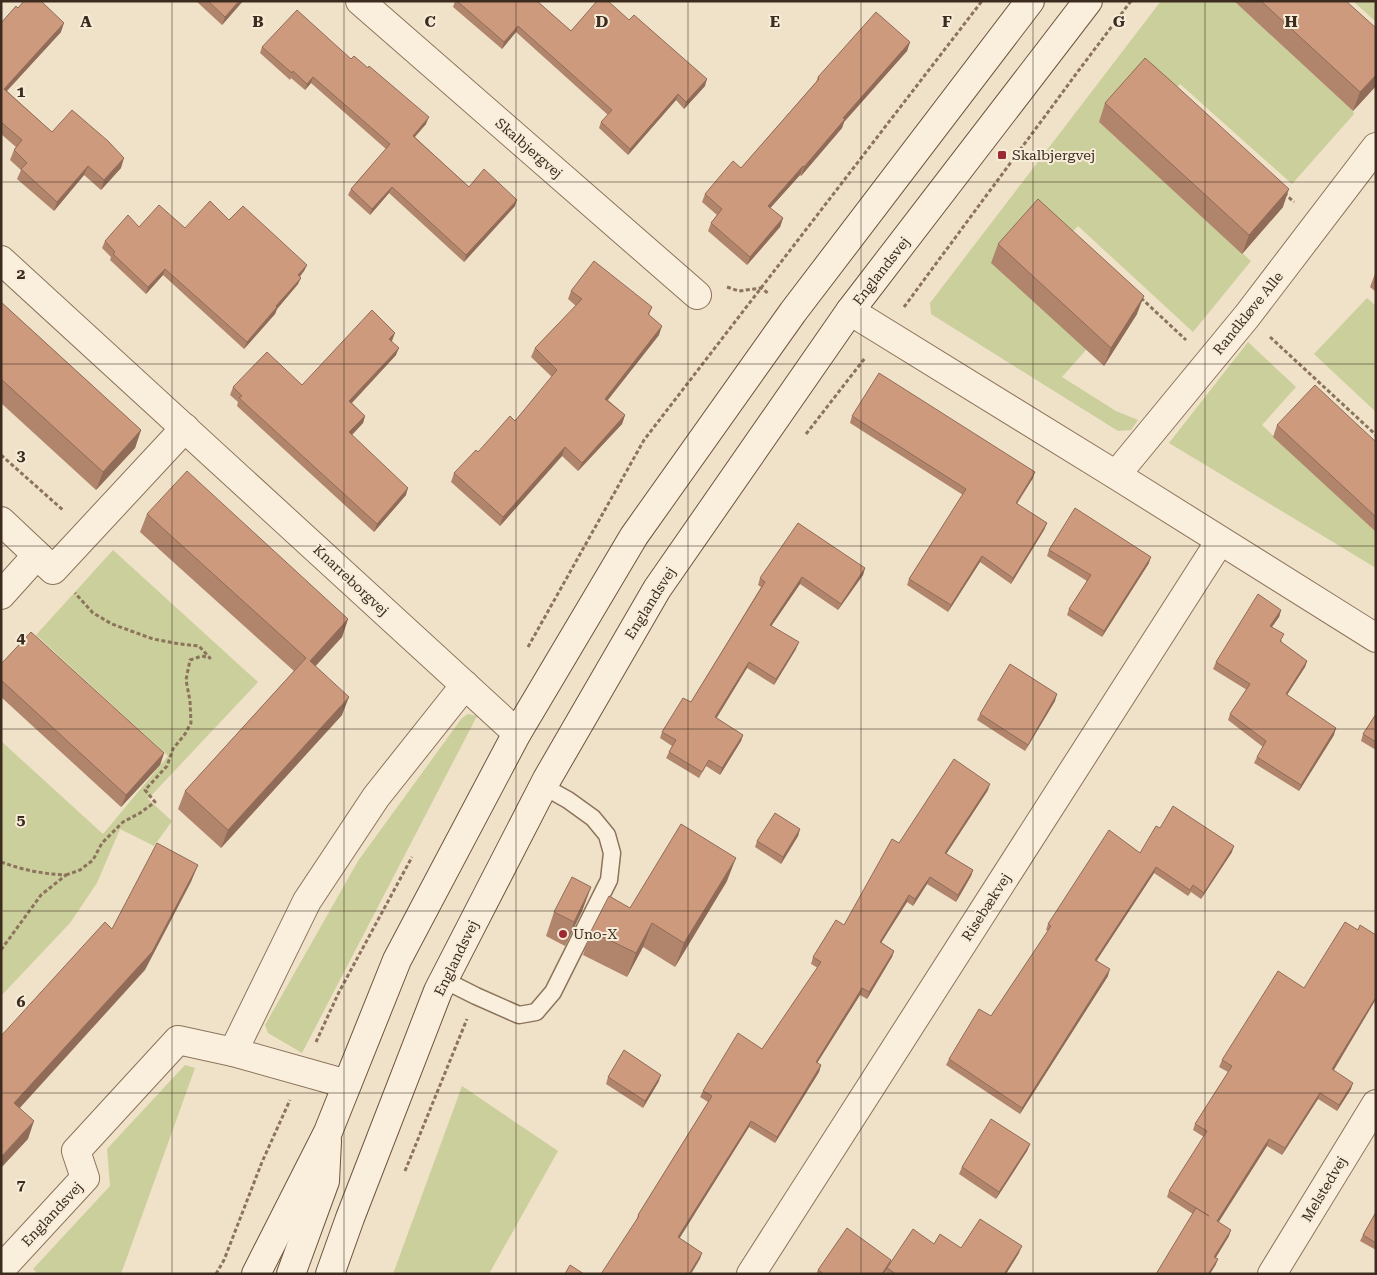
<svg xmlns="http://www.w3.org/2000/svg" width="1377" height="1275" viewBox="0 0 1377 1275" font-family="'Roboto Serif',serif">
<rect width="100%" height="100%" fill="#f0e2c8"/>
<g fill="#cbcf9b">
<path d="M1161,1h73l119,110 1,3 -62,70 -112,-100 -15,16 -66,22 152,139 -58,71 -115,-106 -18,19 26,105 -24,27 54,34 22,9 -7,10 -13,1 -187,-117 -1,-11z"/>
<path d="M1353,1h23v21z"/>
<path d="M1367,298l9,8v106l-62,-58z"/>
<path d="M1248,342l48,45 -34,38 114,107v36l-207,-125z"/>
<path d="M113,550l145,132 -110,117 24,22 -18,25 -34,-17 -23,54 -27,40 -69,73v-255l102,93 65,-78 -132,-121z"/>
<path d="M468,714l9,2 -175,337 -34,-20 -3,-8 93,-164 104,-143z"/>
<path d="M185,1065l10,3 -74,206h-83l-5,-5 77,-83 -3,-37z"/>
<path d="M462,1086l96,65 -69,123h-96z"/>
</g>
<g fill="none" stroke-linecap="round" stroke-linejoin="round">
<defs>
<path id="lane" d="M444,980l32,16 43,19 17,-3 17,-20 56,-112 3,-27 -5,-18 -14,-17 -25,-18 -25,-14"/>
<g id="street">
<path d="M360,1l337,294"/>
<path d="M1,260l516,473"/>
<path d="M850,311l266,164 260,163"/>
<path d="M1116,475l131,-159 129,-169"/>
<path d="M1,521l52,49 132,-142"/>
<path d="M1,595l36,-40"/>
<path d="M347,1084l-114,-32 74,-151 69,-104 89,-112"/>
<path d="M1,1269l84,-91 -9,-27 102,-111 55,12"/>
<path d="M751,1274l469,-733"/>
<path d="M1272,1274l104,-170"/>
</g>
<g id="secondary">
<path d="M256,1274l72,-142 69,-172 120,-227 117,-197 159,-224 237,-311"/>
<path d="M291,1274l34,-93 2,-40"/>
<path d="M330,1274l20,-56 88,-227 109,-212 110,-190 193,-278 238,-310"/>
</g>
</defs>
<use href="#lane" stroke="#8c735c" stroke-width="19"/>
<use href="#street" stroke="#8c735c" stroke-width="30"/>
<use href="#secondary" stroke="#6e543f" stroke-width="30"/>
<g stroke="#8c735c" stroke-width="3" stroke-dasharray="4 2.5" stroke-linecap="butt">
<path d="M1284,193l10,9"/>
<path d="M727,287l12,4 22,-3 7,5"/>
<path d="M1141,298l45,42"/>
<path d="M904,307l178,-241 49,-65"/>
<path d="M1270,337l106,98"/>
<path d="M806,434l59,-76"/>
<path d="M1,455l63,56"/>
<path d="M528,647l116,-207 338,-439"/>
<path d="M1,862c22,8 42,12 65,13l-25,20 -40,55"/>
<path d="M66,875l14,-5 13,-10 9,-17 21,-21 17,-9 15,-11 -10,-12 22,-24 6,-17 12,-15 6,-11 -1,-22 -4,-21 4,-20 12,-4 8,2 -11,-12 -19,-2 -27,-5 -41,-15 -19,-11 -18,-20"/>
<path d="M316,1042l23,-50 73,-135"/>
<path d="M405,1171l62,-152"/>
<path d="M216,1274l8,-14 38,-98 28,-62"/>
</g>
<use href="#lane" stroke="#faefdc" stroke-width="16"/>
<use href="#street" stroke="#faefdc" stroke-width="28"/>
<use href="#secondary" stroke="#faefdc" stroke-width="28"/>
</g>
<g fill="#b1846c">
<path d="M196,1h47l-21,24z"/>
<path d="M455,1h82l34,30 58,-11 76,66 -21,23 -8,-9 -48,55 -29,-27 2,-6 7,-7 -92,-83 -14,17 -49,-42z"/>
<path d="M1234,1h112l30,85 -23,25z"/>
<path d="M18,8l43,24 -54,59 45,41 69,36 -20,22 -17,-15 -30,36 -37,-32 4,-9 -11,-10 4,-10 2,-3 -15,-13v-111z"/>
<path d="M910,42l-3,9 -63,71 -2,6 -41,48 -1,-1 -30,33 13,10 -3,9 -33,38 -39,-34 3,-8 6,-8 -15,-13 3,-8 36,-26 75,-86 2,-5z"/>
<path d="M262,47l89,12 75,65 -11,13 54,50 46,19 -51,56 -75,-69 -19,22 -22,-20 3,-6 35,-40 -75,-66 -6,7 -14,-12 -1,2 -30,-27z"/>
<path d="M1105,103l178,104 -41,47 -143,-132z"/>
<path d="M229,220l78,45 -3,6 -4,6 -2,7 -21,25 -2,5 -31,35 -81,-74 -17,19 -36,-34 1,-3 -9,-9 3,-7 34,-14 46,1z"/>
<path d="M998,244l139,70 -33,52 -113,-103z"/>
<path d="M1376,271v21l-6,-5z"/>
<path d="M571,291l81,16 -3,8 10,20 -51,65 17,15 -3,9 -44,47 -16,-15 -62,70 -49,-44 3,-9 61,-52 37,-44 -21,-20 4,-9 41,-42 -8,-7z"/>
<path d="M1,302l140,128 -6,18 -39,42 -95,-87z"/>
<path d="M392,341l4,14 -44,48 13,13 -2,7 -11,12 54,60 -32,37 -137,-126 1,-4 -8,-7 3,-8 69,-2z"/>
<path d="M852,416l181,62 -16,26 30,19 -3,7 -33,54 -31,-22 -32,50 -41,-27 2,-6 54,-84 -113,-72z"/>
<path d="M1277,425l99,17v90l-103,-95z"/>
<path d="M147,514l201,105 -6,18 -27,29 27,49 -121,133 -43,-39 7,-18 109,-120 -154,-139z"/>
<path d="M1049,550l100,13 -47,74 -35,-22 2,-6 18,-28 -40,-25z"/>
<path d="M865,568l-2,7 -25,35 -38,-26 -29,42 25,23 -22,36 -27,-17 -31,50 27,17 -2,6 -21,34 -14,-9 -7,12 -33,-20 6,-12 -12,-8 2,-6 29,-30 70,-115 -3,-2 2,-7z"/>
<path d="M1281,610l-2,7 -7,10 10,14 -1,1 26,19 -2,6 -18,28 47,40 -35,56 -45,-28 3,-6 6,-10 -35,-27 2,-6 17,-24 -34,-21 3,-7z"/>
<path d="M1,664l163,89 -4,12 -39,42 -120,-110z"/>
<path d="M1055,701l-30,50 -48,-31 3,-6z"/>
<path d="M1376,714v36l-15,-9 2,-7z"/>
<path d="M988,790l-42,64 27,16 -2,6 -15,26 -29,-18 -14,22 -6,-4 -26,40 13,9 -2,6 -25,42 -7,-4 -43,68 4,2 -2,7 -44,71 -26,-16 -70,111 21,21 -64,-38 2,-6 70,-113 -8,-5 3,-6 59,-42 56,-81 -7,-4 2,-7 31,-32 55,-82z"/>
<path d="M1160,828l72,24 -31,47 -10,-7 -3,4 -34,-23 -57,87 11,16 -88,138 -74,-49 3,-6 42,-43 57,-85 -2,-1 2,-6 92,-71z"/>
<path d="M800,829l-2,7 -17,28 -26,-17 2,-6z"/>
<path d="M727,881l-52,86 -32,-20 -16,30 -44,-22 8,-24 39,-23z"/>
<path d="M591,887l-9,24 -17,35 -19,-10 8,-24z"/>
<path d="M1358,930l18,5v64l-42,71 17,19 -14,22 -19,-12 -36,56 -15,-9 -49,76 11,14 -14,22 3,1 -3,7 -22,-52 -26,-17 2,-6 35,-54 -11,-7 2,-6 33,-52 -9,-5 3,-7 82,-72z"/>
<path d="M608,1077l51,4 -16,27 -37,-24z"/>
<path d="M1030,1144l-3,7 -31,48 -37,-25 3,-7z"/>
<path d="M1376,1212v38l-16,-9 3,-6z"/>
<path d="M934,1244l27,4 58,5 -13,21h-121l2,-5 -3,5h-68l2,-4 73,-10 -2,5z"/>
</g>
<g fill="#906c58">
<path d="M239,1h4l-21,24 3,-8z"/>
<path d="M64,23l-3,9 -60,65 3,-8z"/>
<path d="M518,26l-2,6 -14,17 2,-7z"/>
<path d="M910,42l-3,9 -63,71 -2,6 -41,48 3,-9 39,-49z"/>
<path d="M1376,75v11l-23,25 7,-19z"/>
<path d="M313,77l-2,6 -6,7 2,-6z"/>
<path d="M707,79l-2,7 -21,23 2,-7z"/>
<path d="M678,94l-2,6 -48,55 2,-6z"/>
<path d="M429,117l-3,7 -16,18 3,-6z"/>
<path d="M124,158l-3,10 -20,22 3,-10z"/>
<path d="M88,166l-4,9 -30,36 3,-9z"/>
<path d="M803,166l-3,9 -35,39 3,-8z"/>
<path d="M392,187l-3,6 -19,22 2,-6z"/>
<path d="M1289,189l-6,18 -41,47 7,-19z"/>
<path d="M517,200l-2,6 -51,56 2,-7z"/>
<path d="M783,218l-3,9 -33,38 3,-8z"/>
<path d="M307,265l-3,6 -9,10 3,-6z"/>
<path d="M165,269l-2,6 -17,19 2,-7z"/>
<path d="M301,278l-3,6 -21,25 -2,5 -31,35 3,-7 29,-36z"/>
<path d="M1144,296l-7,18 -33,52 7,-18z"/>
<path d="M662,326l-3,9 -57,72 3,-8z"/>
<path d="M395,333l-3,8 -6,5 3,-7z"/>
<path d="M399,348l-3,7 -50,54 3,-8z"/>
<path d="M625,415l-3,9 -44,47 4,-8z"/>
<path d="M365,416l-2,7 -16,17 2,-8z"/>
<path d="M141,430l-6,18 -39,42 7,-18z"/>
<path d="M565,447l-3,9 -62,70 3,-9z"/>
<path d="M1035,472l-2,6 -20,31 3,-6z"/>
<path d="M408,488l-2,7 -32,37 3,-8z"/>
<path d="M1047,523l-3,7 -33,54 2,-6z"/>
<path d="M982,556l-2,6 -32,50 3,-7z"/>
<path d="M1151,557l-2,6 -47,74 2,-6z"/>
<path d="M865,568l-2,7 -25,35 3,-6z"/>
<path d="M802,577l-2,7 -32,47 2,-6z"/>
<path d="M1281,610l-2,7 -11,15 2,-6z"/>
<path d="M348,619l-6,18 -39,43 7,-19z"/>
<path d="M799,642l-3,7 -22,36 2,-6z"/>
<path d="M1307,661l-2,6 -22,34 3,-7z"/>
<path d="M749,662l-2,6 -34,56 2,-7z"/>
<path d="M1057,694l-2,7 -30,50 3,-6z"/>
<path d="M349,697l-7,18 -121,133 7,-18z"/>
<path d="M1336,728l-2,7 -35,56 2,-6z"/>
<path d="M743,735l-2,6 -21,34 2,-7z"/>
<path d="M164,753l-4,12 -39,42 5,-12z"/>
<path d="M990,784l-2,6 -45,69 2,-6z"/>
<path d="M800,829l-2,7 -17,28 2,-7z"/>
<path d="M1234,846l-2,6 -31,47 3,-6z"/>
<path d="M736,858l-9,23 -52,86 9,-24z"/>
<path d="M198,865l-7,17 -46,88 -137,151 6,-18z"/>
<path d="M1156,867l-2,6 -61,93 2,-6z"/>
<path d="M973,870l-2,6 -15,26 2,-7z"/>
<path d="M930,877l-3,7 -14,22 2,-7z"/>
<path d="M591,887l-9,24 -17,35 9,-24z"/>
<path d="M909,895l-2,7 -29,46 2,-6z"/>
<path d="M652,923l-9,24 -16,30 9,-24z"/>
<path d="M894,951l-2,6 -25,42 2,-7z"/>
<path d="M1110,969l-2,7 -88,138 2,-6z"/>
<path d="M862,988l-2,7 -46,73 2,-6z"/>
<path d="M1376,997v2l-46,77 2,-7z"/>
<path d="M821,1065l-2,7 -44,71 2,-6z"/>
<path d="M661,1075l-2,6 -16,27 2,-7z"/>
<path d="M1353,1083l-2,6 -14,22 2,-6z"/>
<path d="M1320,1093l-2,6 -36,56 3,-7z"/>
<path d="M34,1121l-6,18 -27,29v-11z"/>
<path d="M751,1121l-2,6 -73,117 2,-7z"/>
<path d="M1269,1139l-2,7 -52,82 2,-7z"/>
<path d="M1030,1144l-3,7 -31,48 3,-7z"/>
<path d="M1231,1230l-2,6 -17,28 2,-7z"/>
<path d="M1022,1246l-3,7 -13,21h-2z"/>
<path d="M702,1253l-2,6 -9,15h-2z"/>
<path d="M1218,1259l-3,7 -5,8h-2z"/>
<path d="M891,1260l-2,6 -5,8h-2z"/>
</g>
<g fill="#ce9a7d" stroke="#906c58">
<path d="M24,1h17l23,22 -60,66 48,43 20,-22 36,31 16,17 -20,22 -16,-14 -31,36 -36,-33 6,-6 -13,-13 8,-10 -21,-18v-99l15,-17 2,2z"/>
<path d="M208,1h31l-14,16z"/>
<path d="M457,1h80l34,30 26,-30h11l21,19 5,-5 73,64 -21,23 -8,-8 -48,55 -29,-27 11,-12 -94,-84 -14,16z"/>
<path d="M1261,1h85l30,27v47l-16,17z"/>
<path d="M297,10l54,49 3,-3 14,12 1,-2 60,51 -16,19 56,51 15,-18 33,31 -51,55 -74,-68 -20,22 -21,-20 39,-45 -77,-67 -6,7 -14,-13 -1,2 -30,-26z"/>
<path d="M876,12l34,30 -67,76 2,1 -41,48 -1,-1 -35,40 15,12 -33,39 -39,-34 11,-14 -17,-15 28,-33 8,7 78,-89 -1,-2z"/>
<path d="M1145,58l27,24 117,107 -40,46 -144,-132z"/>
<path d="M1038,199l106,97 -33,52 -113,-104z"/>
<path d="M210,201l19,19 14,-14 64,59 -9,10 3,3 -25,28 1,1 -30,35 -82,-73 -17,18 -35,-33 2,-2 -10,-11 23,-26 11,12 20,-22 26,23z"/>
<path d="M594,261l58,46 -4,7 14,12 -57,73 20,16 -43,48 -17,-16 -62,70 -49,-44 22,-23 2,2 32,-36 5,5 42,-51 -22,-22 47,-49 -11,-8z"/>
<path d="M1,302l140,128 -38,42 -102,-93z"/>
<path d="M372,310l23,23 -6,6 10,9 -50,53 16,15 -16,16 59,56 -31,36 -138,-126 3,-2 -9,-9 34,-35 35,33z"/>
<path d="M879,373l156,99 -19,31 31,20 -34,55 -31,-22 -31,49 -42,-26 57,-90 -114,-73z"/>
<path d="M1315,385l61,57v75l-99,-92z"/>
<path d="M187,471l161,148 -38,42 39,36 -121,133 -43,-39 121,-133 -159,-144z"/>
<path d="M1075,508l76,49 -47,74 -35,-22 22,-34 -42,-25z"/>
<path d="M798,523l67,45 -24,36 -39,-27 -32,48 29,17 -23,37 -27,-17 -34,55 28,18 -21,33 -13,-8 -7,12 -33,-20 7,-12 -14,-8 21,-34 8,4 74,-120 -5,-4z"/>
<path d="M1258,594l23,16 -11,16 14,8 -4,7 27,20 -21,33 50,34 -35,57 -44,-28 9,-16 -36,-27 20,-30 -34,-22z"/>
<path d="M31,632l133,121 -38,42 -125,-115v-16z"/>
<path d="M1010,664l47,30 -29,51 -48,-31z"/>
<path d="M1376,714v28l-13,-8z"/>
<path d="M954,759l36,25 -45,69 28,17 -15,25 -28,-18 -15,22 -6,-4 -29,47 14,9 -25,41 -7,-4 -46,74 5,3 -44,72 -26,-16 -73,116 24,16 -13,21h-88l38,-58 -1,-1 74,-119 -9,-5 35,-58 24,16 59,-87 -8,-5 23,-37 8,5 48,-86 7,4z"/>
<path d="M1173,806l61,40 -30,47 -11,-8 -3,5 -34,-23 -61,93 15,9 -88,139 -73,-49 30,-50 12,7 60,-90 -3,-2 61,-94 31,23 16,-27 4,2z"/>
<path d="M775,813l25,16 -17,28 -26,-16z"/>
<path d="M681,824l55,34 -52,85 -32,-20 -16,30 -45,-22 18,-35 21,12z"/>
<path d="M157,843l41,22 -46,87 -138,151 20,18 -33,36v-121l104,-114 7,7z"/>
<path d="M572,877l19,10 -17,35 -20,-10z"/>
<path d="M1345,922l13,8 2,-5 16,10v62l-44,72 21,14 -14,22 -19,-12 -35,55 -16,-9 -52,82 14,9 -17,27 4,2 -10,15h-52l40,-66 13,8 -40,-25 38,-60 -12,-7 37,-58 -10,-6 56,-89 26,17z"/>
<path d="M624,1050l37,25 -16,26 -37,-24z"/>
<path d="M991,1119l39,25 -31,48 -37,-25z"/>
<path d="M1376,1212v31l-13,-8z"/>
<path d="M980,1219l42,27 -18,28h-108l-9,-6 26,-39 21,15 6,-10 21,14z"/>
<path d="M847,1228l44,32 -9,14h-58l-6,-4z"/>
<path d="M570,1265l14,9h-19z"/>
</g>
<path fill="none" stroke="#3c2c20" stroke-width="1" stroke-opacity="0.55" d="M172,1v1273M344,1v1273M516,1v1273M688,1v1273M861,1v1273M1033,1v1273M1205,1v1273M1,182h1375M1,364h1375M1,546h1375M1,729h1375M1,911h1375M1,1093h1375"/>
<g fill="#9d2a32" stroke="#f7ecd8" stroke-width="2">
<rect x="997" y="150" width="10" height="10" rx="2.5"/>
<circle cx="563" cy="934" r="5"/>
</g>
<g text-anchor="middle" stroke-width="4" stroke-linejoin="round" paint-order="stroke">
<g font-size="14" fill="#3c2c20" stroke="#f7ecd8">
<text transform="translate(529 148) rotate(41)" y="5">Skalbjergvej</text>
<text transform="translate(881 271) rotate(-52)" y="5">Englandsvej</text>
<text transform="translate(1248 313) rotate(-51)" y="5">Randkløve Alle</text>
<text transform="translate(351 580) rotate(43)" y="5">Knarreborgvej</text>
<text transform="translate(650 603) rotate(-58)" y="5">Englandsvej</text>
<text transform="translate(986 907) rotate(-57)" y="5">Risebækvej</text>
<text transform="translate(456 958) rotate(-64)" y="5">Englandsvej</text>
<text transform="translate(1324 1189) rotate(-59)" y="5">Melstedvej</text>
<text transform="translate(52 1214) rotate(-47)" y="5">Englandsvej</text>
</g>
<g font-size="14" fill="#3c2c20" stroke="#f7ecd8" text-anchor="start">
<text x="1012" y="160">Skalbjergvej</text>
<text x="573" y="939">Uno-X</text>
</g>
</g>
<g font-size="16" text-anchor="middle" font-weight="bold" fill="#3c2c20" stroke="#f7ecd8" stroke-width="4" stroke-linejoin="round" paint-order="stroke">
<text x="86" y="27">A</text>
<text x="258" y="27">B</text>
<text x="430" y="27">C</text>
<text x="602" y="27">D</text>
<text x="775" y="27">E</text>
<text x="947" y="27">F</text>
<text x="1119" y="27">G</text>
<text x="1291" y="27">H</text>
<text x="21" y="97">1</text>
<text x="21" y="279">2</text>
<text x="21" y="461">3</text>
<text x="21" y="643">4</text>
<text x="21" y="825">5</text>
<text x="21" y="1007">6</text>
<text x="21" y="1190">7</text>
</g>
<rect width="1377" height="1275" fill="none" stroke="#3c2c20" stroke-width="5"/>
</svg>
